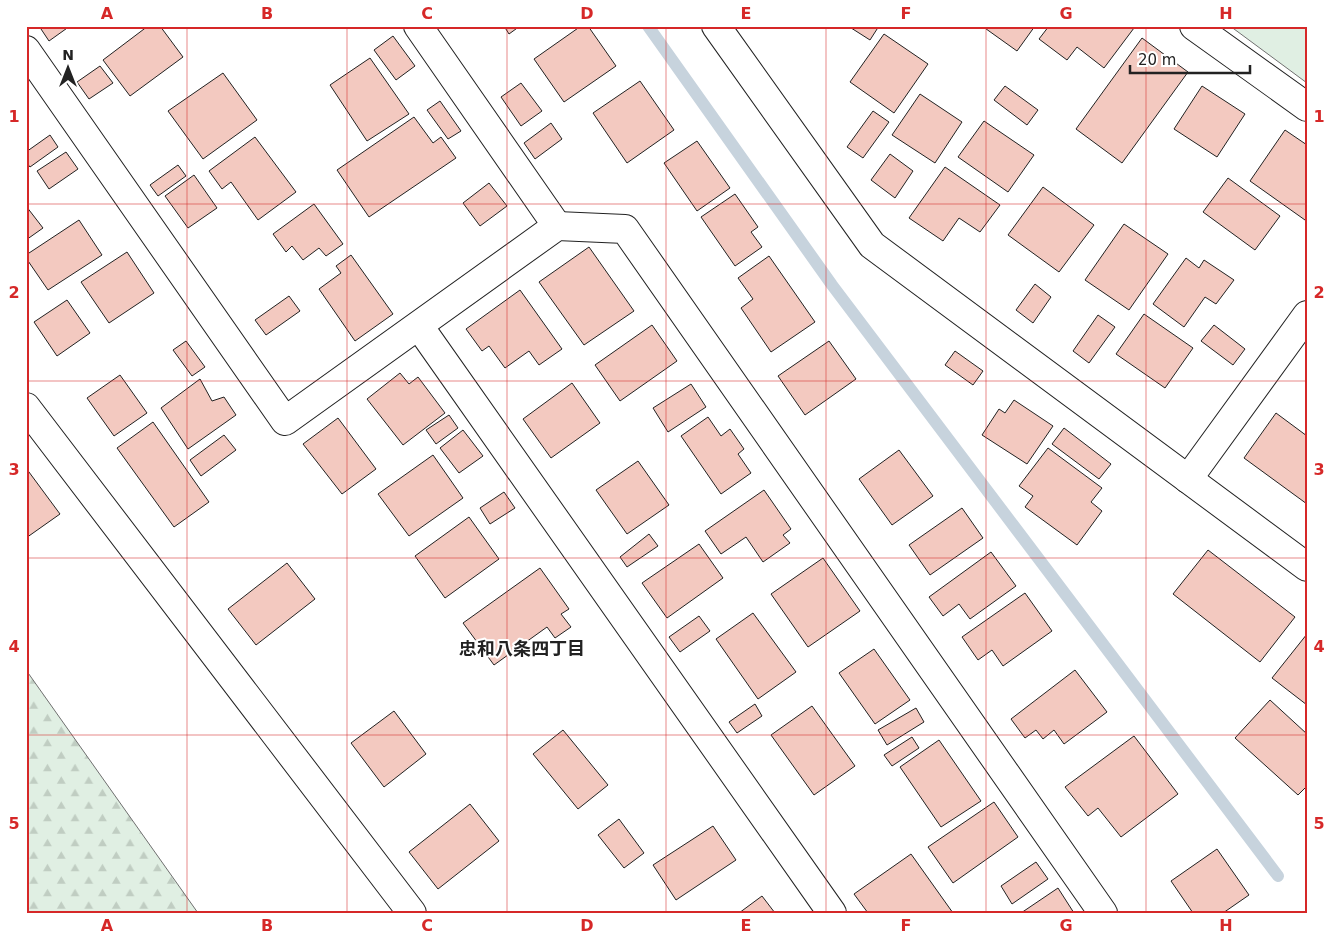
<svg xmlns="http://www.w3.org/2000/svg" width="1333" height="939" viewBox="0 0 1333 939" font-family="'DejaVu Sans','Noto Sans JP',sans-serif">
<defs>
<pattern id="forest-firs" width="22" height="20" patternUnits="userSpaceOnUse" patternTransform="scale(1.25)"><rect width="22" height="20" fill="#e0efe3"/><path d="M5 1l3.5 6h-7zM16 11l3.5 6h-7z" fill="#c0cdc2"/></pattern>
</defs>
<rect width="100%" height="100%" fill="#fff"/>
<path fill="#e0efe3" stroke="#6f6f6f" d="M1230,26h77v57z"/>
<path fill="url(#forest-firs)" stroke="#6f6f6f" d="M26,670l172,243h-172z"/>
<g fill="none" stroke-linecap="round" stroke-linejoin="round">
<path stroke="#c7d3dd" stroke-width="12" d="M648,26l184,259 446,591"/>
</g>
<g fill="#f3c9c0" stroke="#222">
<path d="M39,26h31l-21,15z"/>
<path d="M148,26h12l23,31 -53,39 -27,-36z"/>
<path d="M504,26h16l-11,8z"/>
<path d="M581,26h7l28,40 -52,36 -30,-43z"/>
<path d="M848,26h31l-9,14z"/>
<path d="M982,26h53l-18,25z"/>
<path d="M1049,26h82l3,2 -30,40 -27,-21 -10,13 -28,-21z"/>
<path d="M884,34l44,30 -34,49 -44,-31z"/>
<path d="M393,36l22,30 -19,14 -22,-30z"/>
<path d="M1142,38l46,34 -66,91 -46,-34z"/>
<path d="M370,58l39,56 -42,27 -37,-56z"/>
<path d="M100,66l13,17 -24,16 -12,-17z"/>
<path d="M223,73l34,47 -54,39 -35,-48z"/>
<path d="M640,81l34,49 -47,33 -34,-50z"/>
<path d="M521,83l21,28 -21,15 -20,-29z"/>
<path d="M1005,86l33,24 -11,15 -33,-25z"/>
<path d="M1202,86l43,28 -28,43 -43,-28z"/>
<path d="M920,94l42,28 -27,41 -43,-28z"/>
<path d="M440,101l21,30 -13,8 -21,-29z"/>
<path d="M873,111l16,11 -26,36 -16,-11z"/>
<path d="M414,117l19,26 8,-6 15,21 -87,59 -32,-47z"/>
<path d="M984,121l50,34 -26,37 -50,-35z"/>
<path d="M551,123l11,16 -27,20 -11,-16z"/>
<path d="M1285,130l22,15v72l-2,3 -55,-39z"/>
<path d="M50,135l8,12 -28,20 -4,-5v-10z"/>
<path d="M255,137l41,55 -38,28 -27,-38 -9,7 -13,-18z"/>
<path d="M697,141l33,47 -33,23 -33,-48z"/>
<path d="M66,152l12,17 -29,20 -12,-18z"/>
<path d="M890,154l23,17 -18,27 -24,-18z"/>
<path d="M178,165l8,11 -28,20 -8,-11z"/>
<path d="M945,167l55,38 -20,27 -21,-14 -16,23 -34,-23z"/>
<path d="M194,175l23,33 -29,20 -23,-32z"/>
<path d="M1228,178l52,38 -25,34 -52,-38z"/>
<path d="M489,183l18,23 -27,20 -17,-23z"/>
<path d="M1043,187l51,38 -35,47 -51,-37z"/>
<path d="M735,194l23,33 -7,5 11,15 -27,19 -34,-49z"/>
<path d="M314,204l29,40 -17,12 -7,-8 -16,12 -11,-14 -6,6 -13,-18z"/>
<path d="M26,206l17,22 -17,12z"/>
<path d="M79,220l23,35 -54,35 -22,-32v-3z"/>
<path d="M1124,224l44,30 -39,56 -44,-30z"/>
<path d="M589,247l45,64 -50,34 -45,-63z"/>
<path d="M127,252l27,41 -45,30 -28,-41z"/>
<path d="M351,255l42,59 -38,27 -36,-52 22,-16 -5,-7z"/>
<path d="M769,256l46,66 -44,30 -30,-44 12,-9 -15,-21z"/>
<path d="M1186,258l13,10 5,-8 30,20 -18,24 -11,-7 -21,30 -31,-23z"/>
<path d="M1035,284l16,13 -18,26 -17,-13z"/>
<path d="M520,290l42,59 -23,16 -10,-14 -24,17 -16,-22 -7,5 -16,-22z"/>
<path d="M289,296l11,15 -34,24 -11,-15z"/>
<path d="M67,300l23,33 -33,23 -23,-34z"/>
<path d="M1144,314l49,34 -28,40 -49,-34z"/>
<path d="M1098,315l17,12 -26,36 -16,-12z"/>
<path d="M652,325l25,36 -57,40 -25,-36z"/>
<path d="M1214,325l31,24 -12,16 -32,-24z"/>
<path d="M186,341l19,26 -13,9 -19,-26z"/>
<path d="M829,341l27,38 -51,36 -27,-39z"/>
<path d="M955,351l28,20 -10,14 -28,-20z"/>
<path d="M400,373l9,11 9,-7 27,36 -42,32 -36,-46z"/>
<path d="M120,375l27,38 -33,23 -27,-38z"/>
<path d="M200,379l12,22 12,-4 12,18 -48,34 -27,-41z"/>
<path d="M572,383l28,40 -49,35 -28,-39z"/>
<path d="M691,384l15,23 -38,25 -15,-24z"/>
<path d="M1014,400l39,26 -26,38 -45,-29 17,-26 6,4z"/>
<path d="M1276,413l31,23v68l-63,-46z"/>
<path d="M449,415l9,13 -22,16 -10,-14z"/>
<path d="M708,417l13,19 9,-7 14,20 -6,5 13,19 -30,21 -40,-58z"/>
<path d="M338,418l38,51 -34,25 -39,-50z"/>
<path d="M153,422l56,80 -35,25 -57,-79z"/>
<path d="M1064,428l47,36 -12,15 -47,-35z"/>
<path d="M463,430l20,26 -24,17 -19,-25z"/>
<path d="M224,435l12,15 -35,26 -11,-16z"/>
<path d="M1048,448l54,40 -11,14 11,9 -25,34 -52,-38 8,-11 -14,-10z"/>
<path d="M899,450l34,46 -41,29 -33,-46z"/>
<path d="M433,455l30,43 -54,38 -31,-42z"/>
<path d="M638,461l31,44 -42,29 -31,-44z"/>
<path d="M26,468l34,46 -34,24z"/>
<path d="M764,490l27,39 -8,6 7,8 -27,19 -17,-25 -25,17 -16,-23z"/>
<path d="M504,492l11,16 -25,16 -10,-16z"/>
<path d="M962,508l21,30 -53,37 -21,-30z"/>
<path d="M469,517l30,42 -54,39 -30,-42z"/>
<path d="M649,534l9,12 -31,21 -7,-10z"/>
<path d="M699,544l24,34 -56,40 -25,-35z"/>
<path d="M1208,550l87,67 -35,45 -87,-68z"/>
<path d="M991,552l25,34 -46,33 -11,-15 -16,12 -14,-19z"/>
<path d="M823,558l37,53 -52,36 -37,-53z"/>
<path d="M287,563l28,36 -59,46 -28,-36z"/>
<path d="M540,568l29,41 -8,5 10,13 -16,11 -8,-11 -53,38 -31,-42z"/>
<path d="M1025,593l27,38 -49,35 -11,-16 -14,10 -16,-23z"/>
<path d="M753,613l43,59 -38,27 -42,-60z"/>
<path d="M699,616l11,15 -30,21 -11,-15z"/>
<path d="M1307,634v71l-35,-27z"/>
<path d="M874,649l36,51 -35,24 -36,-51z"/>
<path d="M1075,670l32,42 -43,32 -10,-14 -11,9 -7,-9 -11,8 -14,-19z"/>
<path d="M1270,700l37,34v52l-9,9 -63,-57z"/>
<path d="M755,704l7,12 -25,17 -8,-11z"/>
<path d="M812,706l43,60 -41,29 -43,-60z"/>
<path d="M916,708l8,14 -37,23 -9,-15z"/>
<path d="M394,711l32,43 -42,33 -33,-44z"/>
<path d="M563,730l45,55 -30,24 -45,-55z"/>
<path d="M1134,736l44,58 -57,43 -23,-29 -10,8 -23,-29z"/>
<path d="M912,737l7,11 -27,18 -8,-11z"/>
<path d="M939,740l42,61 -40,26 -41,-60z"/>
<path d="M994,802l24,35 -65,46 -25,-36z"/>
<path d="M470,804l29,37 -61,48 -29,-37z"/>
<path d="M619,819l25,34 -20,15 -26,-33z"/>
<path d="M713,826l23,34 -60,40 -23,-35z"/>
<path d="M1217,849l32,46 -26,18h-30l-22,-32z"/>
<path d="M911,854l42,59h-85l-14,-19z"/>
<path d="M1036,862l12,17 -36,25 -11,-18z"/>
<path d="M1058,888l16,25h-53z"/>
<path d="M762,896l13,17h-36z"/>
</g>
<g fill="none" stroke-linecap="round" stroke-linejoin="round">
<defs>
<g id="minor">
<path d="M418,26l139,200"/>
<path d="M716,26l156,219 435,322"/>
<path d="M1194,26l113,81"/>
<path d="M26,50l259,371 272,-195 68,3 478,684"/>
<path d="M419,326l413,587"/>
<path d="M26,407l386,506"/>
<path d="M1188,479l119,-164"/>
</g>
</defs>
<use href="#minor" stroke="#222" stroke-width="30"/>
<use href="#minor" stroke="#fff" stroke-width="28"/>
</g>
<path fill="none" stroke="#d62828" stroke-width="1" stroke-opacity="0.55" d="M187,26v887M347,26v887M507,26v887M666,26v887M826,26v887M986,26v887M1146,26v887M26,204h1281M26,381h1281M26,558h1281M26,735h1281"/>
<g text-anchor="middle" stroke-width="4" stroke-linejoin="round" paint-order="stroke">
<g font-size="18" font-weight="bold" fill="#222" stroke="#fff">
<text x="522" y="655">忠和八条四丁目</text>
</g>
</g>
<rect width="1333" height="939" fill="none" stroke="#ffffff" stroke-width="55"/>
<g transform="translate(68 68)" stroke="#ffffff" stroke-width="4" paint-order="stroke">
<path d="M0-4L9 19L0 12L-9 19Z" fill="#222222"/>
<text y="-8" font-size="14" font-weight="bold" text-anchor="middle" fill="#222222">N</text>
</g>
<path d="M1130 65v8h120v-8" fill="none" stroke="#222222" stroke-width="2.5"/>
<text x="1138" y="65" font-size="15" fill="#222222" stroke="#ffffff" stroke-width="4" paint-order="stroke">20 m</text>
<rect x="28" y="28" width="1278" height="884" fill="none" stroke="#d62828" stroke-width="2"/>
<g font-size="16" text-anchor="middle" font-weight="bold" fill="#d62828">
<text x="107" y="19">A</text>
<text x="267" y="19">B</text>
<text x="427" y="19">C</text>
<text x="587" y="19">D</text>
<text x="746" y="19">E</text>
<text x="906" y="19">F</text>
<text x="1066" y="19">G</text>
<text x="1226" y="19">H</text>
<text x="14" y="122">1</text>
<text x="1319" y="122">1</text>
<text x="14" y="298">2</text>
<text x="1319" y="298">2</text>
<text x="14" y="475">3</text>
<text x="1319" y="475">3</text>
<text x="14" y="652">4</text>
<text x="1319" y="652">4</text>
<text x="14" y="829">5</text>
<text x="1319" y="829">5</text>
<text x="107" y="931">A</text>
<text x="267" y="931">B</text>
<text x="427" y="931">C</text>
<text x="587" y="931">D</text>
<text x="746" y="931">E</text>
<text x="906" y="931">F</text>
<text x="1066" y="931">G</text>
<text x="1226" y="931">H</text>
</g>
</svg>
